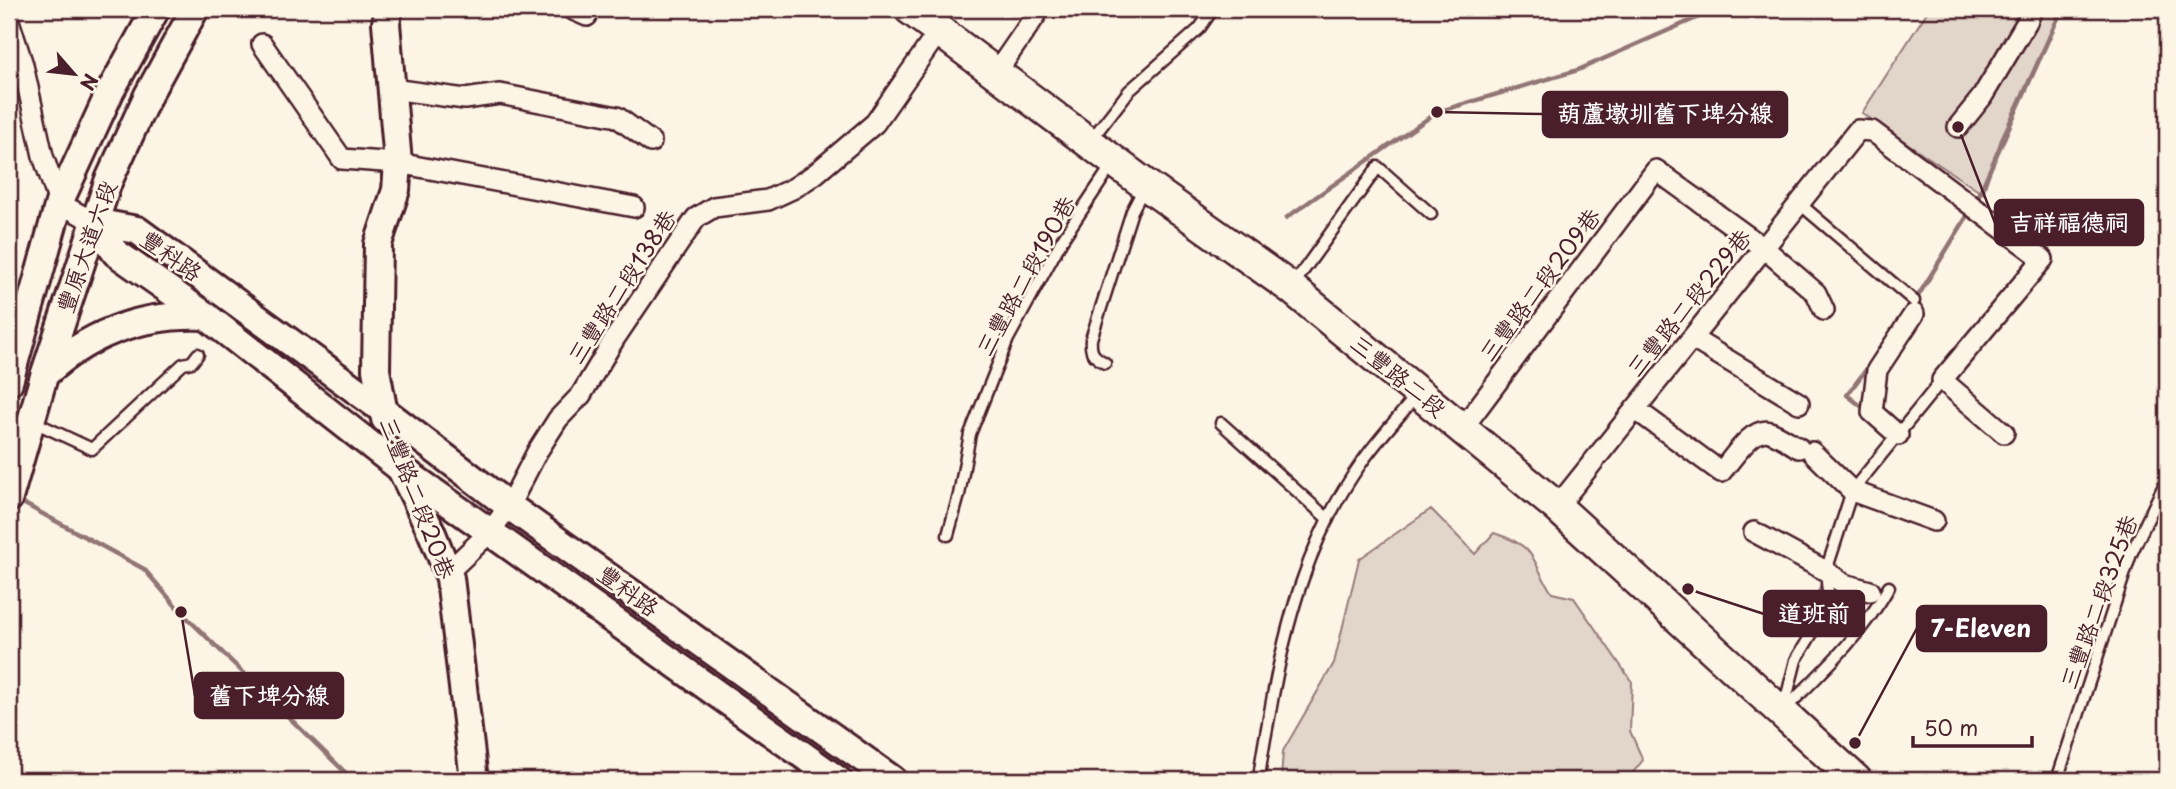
<svg xmlns="http://www.w3.org/2000/svg" width="2176" height="789" viewBox="0 0 2176 789" font-family="'Playpen Sans','LXGW WenKai TC',sans-serif">
<rect width="100%" height="100%" fill="#fcf5e5"/>
<filter id="ink" filterUnits="userSpaceOnUse"><feTurbulence type="fractalNoise" baseFrequency=".0143" numOctaves="2"/><feDisplacementMap in="SourceGraphic" scale="14" xChannelSelector="R" yChannelSelector="G"/><feConvolveMatrix kernelMatrix="1 2 1 2 8 2 1 2 1" color-interpolation-filters="sRGB"/></filter>
<g filter="url(#ink)">
<g fill="#e2d5ca" stroke="#967a7a" stroke-width="2">
<path d="M1929,9h126l6,2 -59,125 -19,58 -121,-81z"/>
<path d="M1431,509l44,45 19,-21c46,15 35,25 58,60l22,5 58,84 -2,49 13,29 -16,20h-346l2,-29 51,-88 25,-104z"/>
</g>
<g fill="none" stroke-linecap="round" stroke-linejoin="round">
<g stroke="#917474" stroke-width="4.5">
<path d="M1975,203l87,-194"/>
<path d="M1286,218l151,-106 141,-42 139,-61"/>
<path d="M1915,301l56,-91"/>
<path d="M1866,410l-19,-15 24,-32"/>
<path d="M19,501l125,68 37,43 172,168"/>
<path d="M1805,637l19,-59"/>
</g>
<defs>
<g id="lane">
<path d="M1090,141l39,-50 70,-62 14,-20"/>
<path d="M1800,204l114,97"/>
<path d="M1293,285l85,-118 53,47"/>
<path d="M1105,363c-12,-7 -15,-10 -14,-24l41,-128 12,-23"/>
<path d="M32,421l60,28 91,-85 9,-2 6,-8"/>
<path d="M1221,423l107,96"/>
<path d="M948,535l11,-40 11,-61 38,-95 54,-99 50,-75"/>
<path d="M1784,707l12,-47 27,-45 5,-23 -2,-21 26,-80 90,-111"/>
<path d="M1783,711c39,-39 79,-76 106,-124"/>
<path d="M1259,780c2,-23 7,-46 11,-68 15,-88 39,-176 92,-250 16,-23 36,-44 54,-66"/>
<path d="M2057,780l74,-226 36,-75"/>
</g>
<g id="street">
<path d="M571,9l16,7"/>
<path d="M9,21l14,44 20,91 16,47 35,19"/>
<path d="M262,44l80,115 56,4 236,44"/>
<path d="M996,73l44,-64"/>
<path d="M392,89l73,10 35,-5 117,23 34,25"/>
<path d="M1958,127l24,-30 46,-77 4,-11"/>
<path d="M1693,339l106,64"/>
<path d="M1635,409l86,63c11,-12 31,-46 49,-40 10,3 20,11 29,16"/>
<path d="M1462,429l194,-259 109,79 51,44 8,17"/>
<path d="M1898,435l-26,-23 5,-42 37,-56"/>
<path d="M1812,452l40,39 82,30"/>
<path d="M1557,507l301,-377 14,1 171,128 -101,121 62,53"/>
<path d="M1754,532l72,39 18,13 26,7"/>
<path d="M448,572l42,-40 19,-26 28,-54 21,-33 23,-24 34,-57 81,-120 18,-11 54,-7 26,-12 21,-14 60,-51 64,-92"/>
</g>
<g id="secondary">
<path d="M94,222l43,8 246,180 126,96 384,274"/>
<path d="M94,222l22,31 90,63 194,152 438,312"/>
<path d="M45,374c45,-42 99,-61 161,-58"/>
<path d="M9,382l50,-179 51,-111 46,-83"/>
<path d="M385,419l-9,-49 2,-126 18,-54 2,-27 -12,-140 3,-14"/>
<path d="M401,469l30,62 19,47 24,202"/>
<path d="M9,498l35,-122 64,-194 40,-87 47,-86"/>
</g>
<path id="primary" d="M910,9l236,176 145,103 266,219 299,273"/>
</defs>
<use href="#lane" stroke="#4a1f2b" stroke-width="15"/>
<use href="#street" stroke="#4a1f2b" stroke-width="24"/>
<use href="#secondary" stroke="#4a1f2b" stroke-width="32"/>
<use href="#primary" stroke="#4a1f2b" stroke-width="35"/>
<use href="#lane" stroke="#fcf5e5" stroke-width="10"/>
<use href="#street" stroke="#fcf5e5" stroke-width="19"/>
<use href="#secondary" stroke="#fcf5e5" stroke-width="26"/>
<use href="#primary" stroke="#fcf5e5" stroke-width="30"/>
</g>
</g>
<g text-anchor="middle" stroke-width="5" stroke-linejoin="round" paint-order="stroke">
<g font-size="23" fill="#4a1f2b" stroke="#fcf5e5">
<text transform="translate(87 247) rotate(-71)" y="8">豐原大道六段</text>
<text transform="translate(171 256) rotate(35)" y="8">豐科路</text>
<text transform="translate(1026 276) rotate(-61)" y="8">三豐路二段190巷</text>
<text transform="translate(1540 285) rotate(-53)" y="8">三豐路二段209巷</text>
<text transform="translate(622 287) rotate(-57)" y="8">三豐路二段138巷</text>
<text transform="translate(1689 303) rotate(-51)" y="8">三豐路二段229巷</text>
<text transform="translate(1398 376) rotate(39)" y="8">三豐路二段</text>
<text transform="translate(417 498) rotate(69)" y="8">三豐路二段20巷</text>
<text transform="translate(628 591) rotate(36)" y="8">豐科路</text>
<text transform="translate(2099 602) rotate(-70)" y="8">三豐路二段325巷</text>
</g>
</g>
<path fill="none" stroke="#4a1f2b" stroke-width="2.5" d="M1437 112L1543 114M1958 127L1995 223M1688 589L1764 614M1855 743L1917 628M181 612L195 696"/>
<g fill="#4a1f2b" stroke="#fcf5e5" stroke-width="2.5">
<circle cx="1437" cy="112" r="7"/>
<circle cx="1958" cy="127" r="7"/>
<circle cx="1688" cy="589" r="7"/>
<circle cx="1855" cy="743" r="7"/>
<circle cx="181" cy="612" r="7"/>
</g>
<g fill="#4a1f2b" stroke="#4a1f2b" stroke-width="2.5">
<rect x="1543" y="92" width="244" height="45" rx="7"/>
<rect x="1995" y="200" width="148" height="45" rx="7"/>
<rect x="1764" y="591" width="100" height="45" rx="7"/>
<rect x="1917" y="606" width="129" height="45" rx="7"/>
<rect x="195" y="673" width="148" height="45" rx="7"/>
</g>
<g font-size="24" text-anchor="middle" font-weight="bold" fill="#fff">
<text x="1665" y="122">葫蘆墩圳舊下埤分線</text>
<text x="2069" y="231">吉祥福德祠</text>
<text x="1814" y="622">道班前</text>
<text x="1981" y="637">7-Eleven</text>
<text x="269" y="704">舊下埤分線</text>
</g>
<rect width="2176" height="789" fill="none" stroke="#fcf5e5" stroke-width="35"/>
<rect x="18" y="18" width="2141" height="754" fill="none" stroke="#4a1f2b" stroke-width="2.5" filter="url(#ink)"/>
<g transform="translate(74 74) rotate(118)" stroke="#fcf5e5" stroke-width="5" paint-order="stroke">
<path d="M0-5L12 26L0 18L-12 26Z" fill="#4a1f2b"/>
<text y="-10" font-size="19" font-weight="bold" text-anchor="middle" fill="#4a1f2b">N</text>
</g>
<path d="M1913 736v10h119v-10" fill="none" stroke="#4a1f2b" stroke-width="3.5"/>
<text x="1924" y="736" font-size="21" fill="#4a1f2b" stroke="#fcf5e5" stroke-width="5" paint-order="stroke">50 m</text>
</svg>
